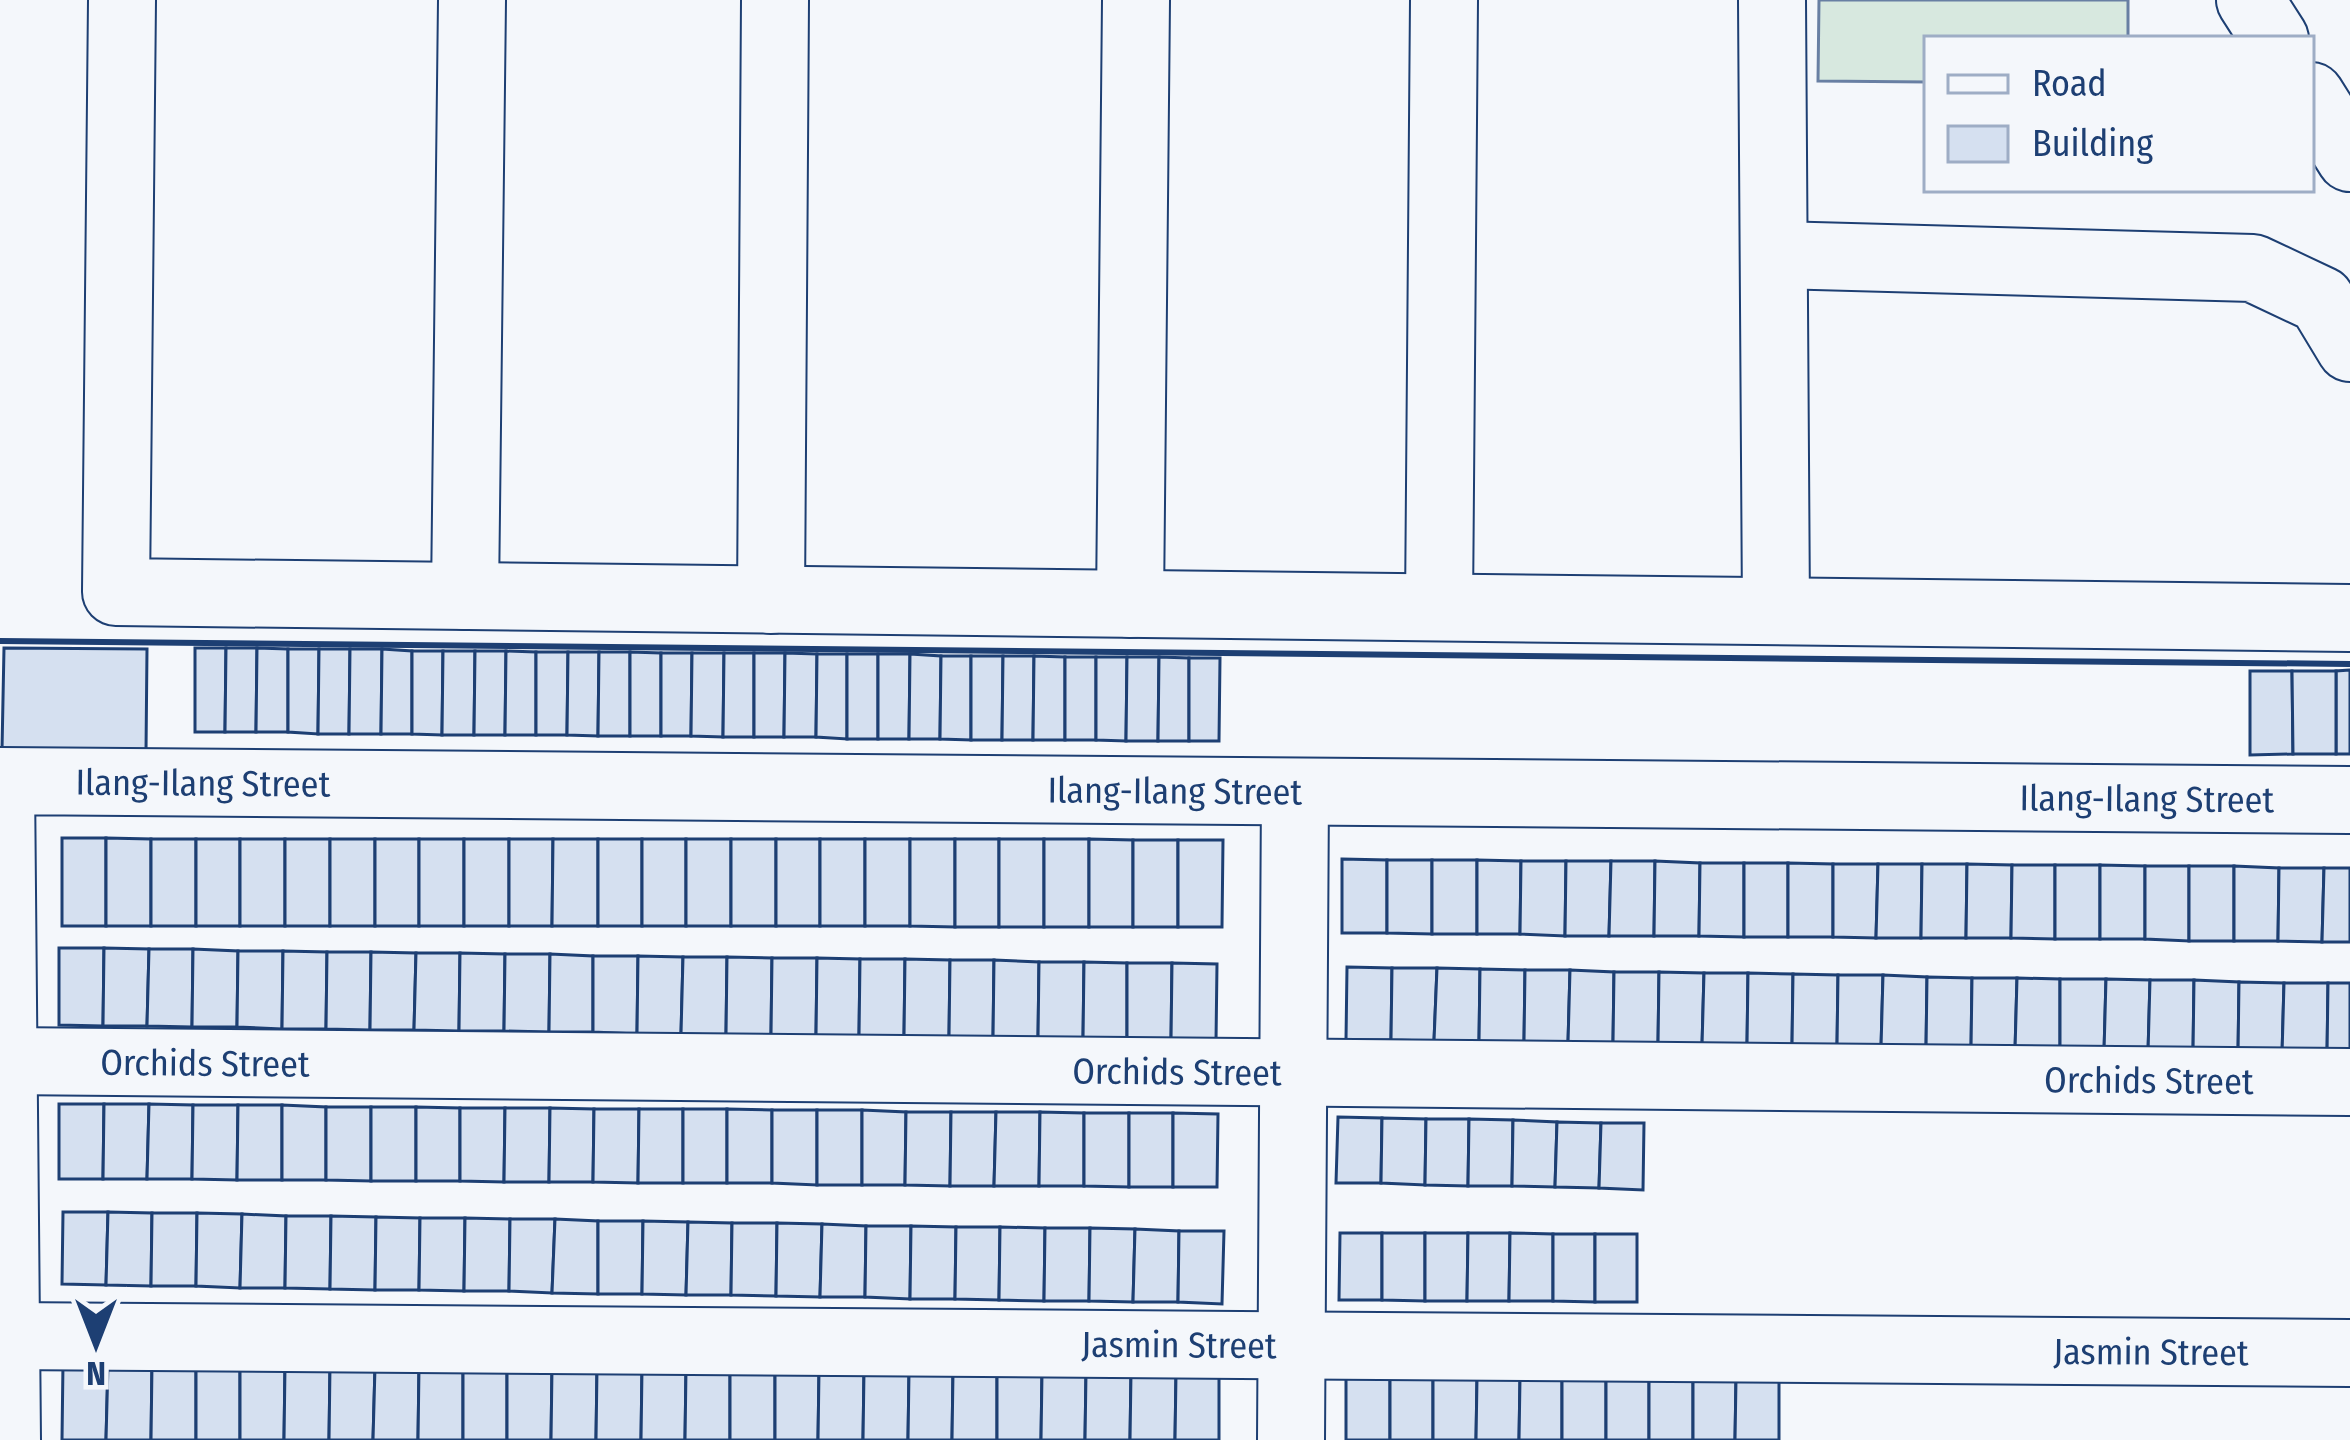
<svg xmlns="http://www.w3.org/2000/svg" width="2350" height="1440" viewBox="0 0 2350 1440" font-family="'Fira Sans Condensed',sans-serif">
<rect width="100%" height="100%" fill="#f4f7fb"/>
<path fill="#d7e8df" stroke="#687fa3" stroke-width="3" d="M1819,0h309v39h-201v43l-109,-1z"/>
<g fill="#d5e0f0" stroke="#1d3f73" stroke-width="3">
<path d="M4,648l143,1 -1,102 -144,-1z"/>
<path d="M195,648h31l-1,84h-30z"/>
<path d="M226,648h31l-1,84h-31z"/>
<path d="M257,648l31,1v83h-32z"/>
<path d="M288,649h31l-1,85 -30,-2z"/>
<path d="M319,649h31l-1,85h-31z"/>
<path d="M350,649h32l-1,85h-32z"/>
<path d="M382,649l30,2v83h-31z"/>
<path d="M412,651h31l-1,84 -30,-1z"/>
<path d="M443,651h32l-1,84h-32z"/>
<path d="M475,651h31l-1,84h-31z"/>
<path d="M506,651l30,1v83h-31z"/>
<path d="M536,652h32l-1,83h-31z"/>
<path d="M568,652h31l-1,84 -31,-1z"/>
<path d="M599,652h31v84h-32z"/>
<path d="M630,652l31,1v83h-31z"/>
<path d="M661,653h31l-1,83h-30z"/>
<path d="M692,653h32l-1,84 -32,-1z"/>
<path d="M724,653h30v84h-31z"/>
<path d="M754,653h31l-1,84h-30z"/>
<path d="M785,653l32,1 -1,83h-32z"/>
<path d="M817,654h30v85l-31,-2z"/>
<rect x="847" y="654" width="31" height="85"/>
<path d="M878,654h32l-1,85h-31z"/>
<path d="M910,654l31,2 -1,83h-31z"/>
<path d="M941,656h30v84l-31,-1z"/>
<path d="M971,656h32l-1,84h-31z"/>
<path d="M1003,656h31l-1,84h-31z"/>
<path d="M1034,656l31,1v83h-32z"/>
<rect x="1065" y="657" width="31" height="83"/>
<path d="M1096,657h31l-1,84 -30,-1z"/>
<path d="M1127,657h32l-1,84h-32z"/>
<path d="M1159,657l30,1v83h-31z"/>
<path d="M1189,658h31l-1,83h-30z"/>
<path d="M2350,670v84h-14v-83z"/>
<path d="M2250,671h42l1,83 -43,1z"/>
<path d="M2292,671h44v83h-43z"/>
<rect x="62" y="838" width="44" height="88"/>
<path d="M106,838l45,1v87h-45z"/>
<rect x="151" y="839" width="45" height="87"/>
<rect x="196" y="839" width="44" height="87"/>
<rect x="240" y="839" width="45" height="87"/>
<rect x="285" y="839" width="45" height="87"/>
<rect x="330" y="839" width="45" height="87"/>
<rect x="375" y="839" width="44" height="87"/>
<rect x="419" y="839" width="45" height="87"/>
<rect x="464" y="839" width="45" height="87"/>
<path d="M509,839h44l-1,87h-43z"/>
<path d="M553,839h45v87h-46z"/>
<rect x="598" y="839" width="44" height="87"/>
<rect x="642" y="839" width="44" height="87"/>
<rect x="686" y="839" width="45" height="87"/>
<rect x="731" y="839" width="45" height="87"/>
<rect x="776" y="839" width="44" height="87"/>
<rect x="820" y="839" width="45" height="87"/>
<rect x="865" y="839" width="45" height="87"/>
<path d="M910,839h45v88l-45,-1z"/>
<rect x="955" y="839" width="44" height="88"/>
<rect x="999" y="839" width="45" height="88"/>
<rect x="1044" y="839" width="45" height="88"/>
<path d="M1089,839l44,1v87h-44z"/>
<rect x="1133" y="840" width="45" height="87"/>
<path d="M1178,840h45l-1,87h-44z"/>
<path d="M1342,859l45,1v73h-45z"/>
<path d="M1387,860h45v74l-45,-1z"/>
<rect x="1432" y="860" width="45" height="74"/>
<path d="M1477,860l44,1 -1,73h-43z"/>
<path d="M1521,861h45l-1,75 -45,-2z"/>
<path d="M1566,861h45l-2,75h-44z"/>
<path d="M1611,861h44l-1,75h-45z"/>
<path d="M1655,861l45,2 -1,73h-45z"/>
<path d="M1700,863h44v74l-45,-1z"/>
<rect x="1744" y="863" width="44" height="74"/>
<path d="M1788,863l45,1v73h-45z"/>
<path d="M1833,864h45l-2,74 -43,-1z"/>
<path d="M1878,864h44l-1,74h-45z"/>
<path d="M1922,864h45l-1,74h-45z"/>
<path d="M1967,864l45,1 -1,73h-45z"/>
<path d="M2012,865h43v74l-44,-1z"/>
<rect x="2055" y="865" width="45" height="74"/>
<path d="M2100,865l45,1v73h-45z"/>
<path d="M2145,866h44v75l-44,-2z"/>
<rect x="2189" y="866" width="45" height="75"/>
<path d="M2234,866l45,2 -1,73h-44z"/>
<path d="M2279,868h45l-2,74 -44,-1z"/>
<path d="M2324,868h26v74h-28z"/>
<path d="M59,948h45l-1,78 -44,-1z"/>
<path d="M104,948l45,1 -2,77h-44z"/>
<path d="M149,949h44l-1,78 -45,-1z"/>
<path d="M193,949l45,2 -1,76h-45z"/>
<path d="M238,951h45l-1,78 -45,-2z"/>
<path d="M283,951l44,1 -1,77h-44z"/>
<path d="M327,952h44l-1,78 -44,-1z"/>
<path d="M371,952l45,1 -2,77h-44z"/>
<path d="M416,953h44l-1,78 -45,-1z"/>
<path d="M460,953l45,1 -1,77h-45z"/>
<path d="M505,954h45l-1,78 -45,-1z"/>
<path d="M550,954l43,2v76h-44z"/>
<path d="M593,956h45l-1,78 -44,-2z"/>
<path d="M638,956l45,1 -2,77h-44z"/>
<path d="M683,957h44l-1,78 -45,-1z"/>
<path d="M727,957l45,1 -1,77h-45z"/>
<path d="M772,958h45l-1,78 -45,-1z"/>
<path d="M817,958l43,1 -1,77h-43z"/>
<path d="M860,959h45l-1,78 -45,-1z"/>
<path d="M905,959l45,1 -1,77h-45z"/>
<path d="M950,960h44l-1,79 -44,-2z"/>
<path d="M994,960l45,2 -1,77h-45z"/>
<path d="M1039,962h45l-1,78 -45,-1z"/>
<path d="M1084,962l43,1v77h-44z"/>
<path d="M1127,963h45l-1,78 -44,-1z"/>
<path d="M1172,963l45,1 -1,77h-45z"/>
<path d="M1347,967l45,1 -1,72h-45z"/>
<path d="M1392,968h45l-3,73 -43,-1z"/>
<path d="M1437,968l43,1 -1,73 -45,-1z"/>
<path d="M1480,969l45,1 -1,72h-45z"/>
<path d="M1525,970h45l-2,73 -44,-1z"/>
<path d="M1570,970l44,2 -1,71h-45z"/>
<path d="M1614,972h45l-1,73 -45,-2z"/>
<path d="M1659,972l45,1 -2,73 -44,-1z"/>
<path d="M1704,973h44l-1,73h-45z"/>
<path d="M1748,973l45,1 -1,73 -45,-1z"/>
<path d="M1793,974l45,1 -1,72h-45z"/>
<path d="M1838,975h45l-2,73 -44,-1z"/>
<path d="M1883,975l44,2 -1,73 -45,-2z"/>
<path d="M1927,977l45,1 -1,72h-45z"/>
<path d="M1972,978h45l-2,73 -44,-1z"/>
<path d="M2017,978l43,1v72h-45z"/>
<path d="M2060,979h46l-2,73 -44,-1z"/>
<path d="M2106,979l44,1 -2,73 -44,-1z"/>
<path d="M2150,980h44l-1,73h-45z"/>
<path d="M2194,980l45,2 -1,73 -45,-2z"/>
<path d="M2239,982l45,1 -2,72h-44z"/>
<path d="M2284,983h44l-1,73 -45,-1z"/>
<path d="M2328,983h22v74l-23,-1z"/>
<path d="M59,1104h45l-1,75h-44z"/>
<path d="M104,1104h45l-2,75h-44z"/>
<path d="M149,1104l44,1 -1,74h-45z"/>
<path d="M193,1105h45l-1,75 -45,-1z"/>
<path d="M238,1105h44v75h-45z"/>
<path d="M282,1105l44,2v73h-44z"/>
<path d="M326,1107h45v74l-45,-1z"/>
<rect x="371" y="1107" width="45" height="74"/>
<path d="M416,1107l44,1v73h-44z"/>
<path d="M460,1108h45l-1,74 -44,-1z"/>
<path d="M505,1108h45l-1,74h-45z"/>
<path d="M550,1108l44,1 -1,73h-44z"/>
<path d="M594,1109h45l-1,74 -45,-1z"/>
<path d="M639,1109h44v74h-45z"/>
<rect x="683" y="1109" width="44" height="74"/>
<path d="M727,1109l45,1v73h-45z"/>
<path d="M772,1110h45v75l-45,-2z"/>
<rect x="817" y="1110" width="45" height="75"/>
<path d="M862,1110l44,2 -1,73h-43z"/>
<path d="M906,1112h45l-1,74 -45,-1z"/>
<path d="M951,1112h45l-2,74h-44z"/>
<path d="M996,1112h44l-1,74h-45z"/>
<path d="M1040,1112l44,1v73h-45z"/>
<path d="M1084,1113h45v74l-45,-1z"/>
<rect x="1129" y="1113" width="44" height="74"/>
<path d="M1173,1113l45,1 -1,73h-44z"/>
<path d="M1338,1117l44,1 -1,65h-45z"/>
<path d="M1382,1118l44,1 -1,66 -44,-2z"/>
<path d="M1426,1119h43l-1,67 -43,-1z"/>
<path d="M1469,1119l44,1 -1,66h-44z"/>
<path d="M1513,1120l44,2 -2,65 -43,-1z"/>
<path d="M1557,1122l44,1 -2,65 -44,-1z"/>
<path d="M1601,1123h43l-1,67 -44,-2z"/>
<path d="M63,1212h45l-2,73 -44,-1z"/>
<path d="M108,1212l44,1 -1,73 -45,-1z"/>
<path d="M152,1213h45l-1,73h-45z"/>
<path d="M197,1213l45,1 -2,74 -44,-2z"/>
<path d="M242,1214l44,2 -1,72h-45z"/>
<path d="M286,1216h45l-1,73 -45,-1z"/>
<path d="M331,1216l45,1 -1,73 -45,-1z"/>
<path d="M376,1217l44,1 -1,72h-44z"/>
<path d="M420,1218h45l-1,73 -45,-1z"/>
<path d="M465,1218l45,1 -1,72h-45z"/>
<path d="M510,1219h45l-3,74 -43,-2z"/>
<path d="M555,1219l43,2v73l-46,-1z"/>
<path d="M598,1221h45l-1,73h-44z"/>
<path d="M643,1221l45,1 -2,73 -44,-1z"/>
<path d="M688,1222l44,1 -1,72h-45z"/>
<path d="M732,1223h45l-1,73 -45,-1z"/>
<path d="M777,1223l45,1 -2,73 -44,-1z"/>
<path d="M822,1224l44,2 -1,71h-45z"/>
<path d="M866,1226h45l-1,73 -45,-2z"/>
<path d="M911,1226l45,1 -1,72h-45z"/>
<path d="M956,1227h44l-1,73 -44,-1z"/>
<path d="M1000,1227l45,1 -1,73 -45,-1z"/>
<path d="M1045,1228h45l-1,73h-45z"/>
<path d="M1090,1228l45,1 -2,73 -44,-1z"/>
<path d="M1135,1229l44,2 -1,71h-45z"/>
<path d="M1179,1231h45l-2,73 -44,-2z"/>
<path d="M1340,1233h42v67h-43z"/>
<path d="M1382,1233h43v68l-43,-1z"/>
<path d="M1425,1233h43l-1,68h-42z"/>
<path d="M1468,1233h42l-1,68h-42z"/>
<path d="M1510,1233l43,1v67h-44z"/>
<path d="M1553,1234h42v68l-42,-1z"/>
<rect x="1595" y="1234" width="42" height="68"/>
<path d="M63,1363h45l-2,77h-44z"/>
<path d="M108,1363l44,1 -1,76h-45z"/>
<path d="M152,1364h44v76h-45z"/>
<rect x="196" y="1364" width="44" height="76"/>
<path d="M240,1364l45,2 -1,74h-44z"/>
<path d="M285,1366h45l-1,74h-45z"/>
<path d="M330,1366l45,1 -2,73h-44z"/>
<path d="M375,1367h44l-1,73h-45z"/>
<path d="M419,1367h44v73h-45z"/>
<rect x="463" y="1367" width="44" height="73"/>
<path d="M507,1367l45,1 -1,72h-44z"/>
<path d="M552,1368h45l-1,72h-45z"/>
<path d="M597,1368l45,1 -1,71h-45z"/>
<path d="M642,1369h44l-1,71h-44z"/>
<path d="M686,1369h44v71h-45z"/>
<path d="M730,1369l45,2v69h-45z"/>
<path d="M775,1371h44l-1,69h-43z"/>
<path d="M819,1371h45l-1,69h-45z"/>
<path d="M864,1371l45,1 -1,68h-45z"/>
<path d="M909,1372h44l-1,68h-44z"/>
<path d="M953,1372h44v68h-45z"/>
<path d="M997,1372l45,1 -1,67h-44z"/>
<path d="M1042,1373h44l-1,67h-44z"/>
<path d="M1086,1373h45l-1,67h-45z"/>
<path d="M1131,1373l45,1 -1,66h-45z"/>
<path d="M1176,1374h43v66h-44z"/>
<rect x="1346" y="1378" width="44" height="62"/>
<rect x="1390" y="1378" width="43" height="62"/>
<path d="M1433,1378h44l-1,62h-43z"/>
<path d="M1477,1378h43l-1,62h-43z"/>
<path d="M1520,1378h42v62h-43z"/>
<path d="M1562,1378l44,1v61h-44z"/>
<rect x="1606" y="1379" width="43" height="61"/>
<rect x="1649" y="1379" width="44" height="61"/>
<path d="M1693,1379h43l-1,61h-42z"/>
<path d="M1736,1379h43v61h-44z"/>
</g>
<g fill="none" stroke-linecap="round" stroke-linejoin="round">
<defs>
<g id="minor">
<path d="M122,0l-6,592 2234,26"/>
<path d="M1772,0l4,611"/>
<path d="M2250,0l25,39"/>
<path d="M2311,96l39,62"/>
<path d="M1774,255l479,13 68,32 29,48"/>
<path d="M465,596l7,-596"/>
<path d="M771,600l4,-600"/>
<path d="M1130,604l6,-604"/>
<path d="M1439,607l5,-607"/>
<path id="s1" d="M4,1061l2346,21"/>
<path id="s2" d="M6,1336l2344,17"/>
<path id="s3" d="M7,1440l-6,-659 2349,19"/>
<path d="M1291,1440l4,-648"/>
</g>
</defs>
<use href="#minor" stroke="#1d3f73" stroke-width="70"/>
<use href="#minor" stroke="#f4f7fb" stroke-width="66"/>
<path stroke="#1d3f73" stroke-width="6" d="M0,641l2350,23"/>
</g>
<g text-anchor="middle" stroke-width="9" stroke-linejoin="round" paint-order="stroke">
<g font-size="36" fill="#1d3f73" stroke="#f4f7fb">
<text dy="13" stroke="none"><textPath href="#s3" startOffset="861">Ilang-Ilang Street</textPath></text>
<text dy="13" stroke="none"><textPath href="#s3" startOffset="1833">Ilang-Ilang Street</textPath></text>
<text dy="13" stroke="none"><textPath href="#s3" startOffset="2805">Ilang-Ilang Street</textPath></text>
<text dy="13" stroke="none"><textPath href="#s1" startOffset="201">Orchids Street</textPath></text>
<text dy="13" stroke="none"><textPath href="#s1" startOffset="1173">Orchids Street</textPath></text>
<text dy="13" stroke="none"><textPath href="#s1" startOffset="2145">Orchids Street</textPath></text>
<text dy="13" stroke="none"><textPath href="#s2" startOffset="1173">Jasmin Street</textPath></text>
<text dy="13" stroke="none"><textPath href="#s2" startOffset="2145">Jasmin Street</textPath></text>
</g>
</g>
<rect x="1924" y="36" width="390" height="156" fill="#f4f7fb" stroke="#9eadc5" stroke-width="3"/>
<rect x="1948" y="75" width="60" height="18" fill="#f4f7fb" stroke="#9eadc5" stroke-width="3"/>
<text x="2032" y="96" font-size="36" fill="#1d3f73">Road</text>
<rect x="1948" y="126" width="60" height="36" fill="#d5e0f0" stroke="#9eadc5" stroke-width="3"/>
<text x="2032" y="156" font-size="36" fill="#1d3f73">Building</text>
<g transform="translate(96 1344) rotate(180)" stroke="#f4f7fb" stroke-width="9" paint-order="stroke">
<path d="M0-9L21 45L0 30L-21 45Z" fill="#1d3f73"/>
<text y="-18" font-size="33" font-weight="bold" text-anchor="middle" fill="#1d3f73">N</text>
</g>
</svg>
